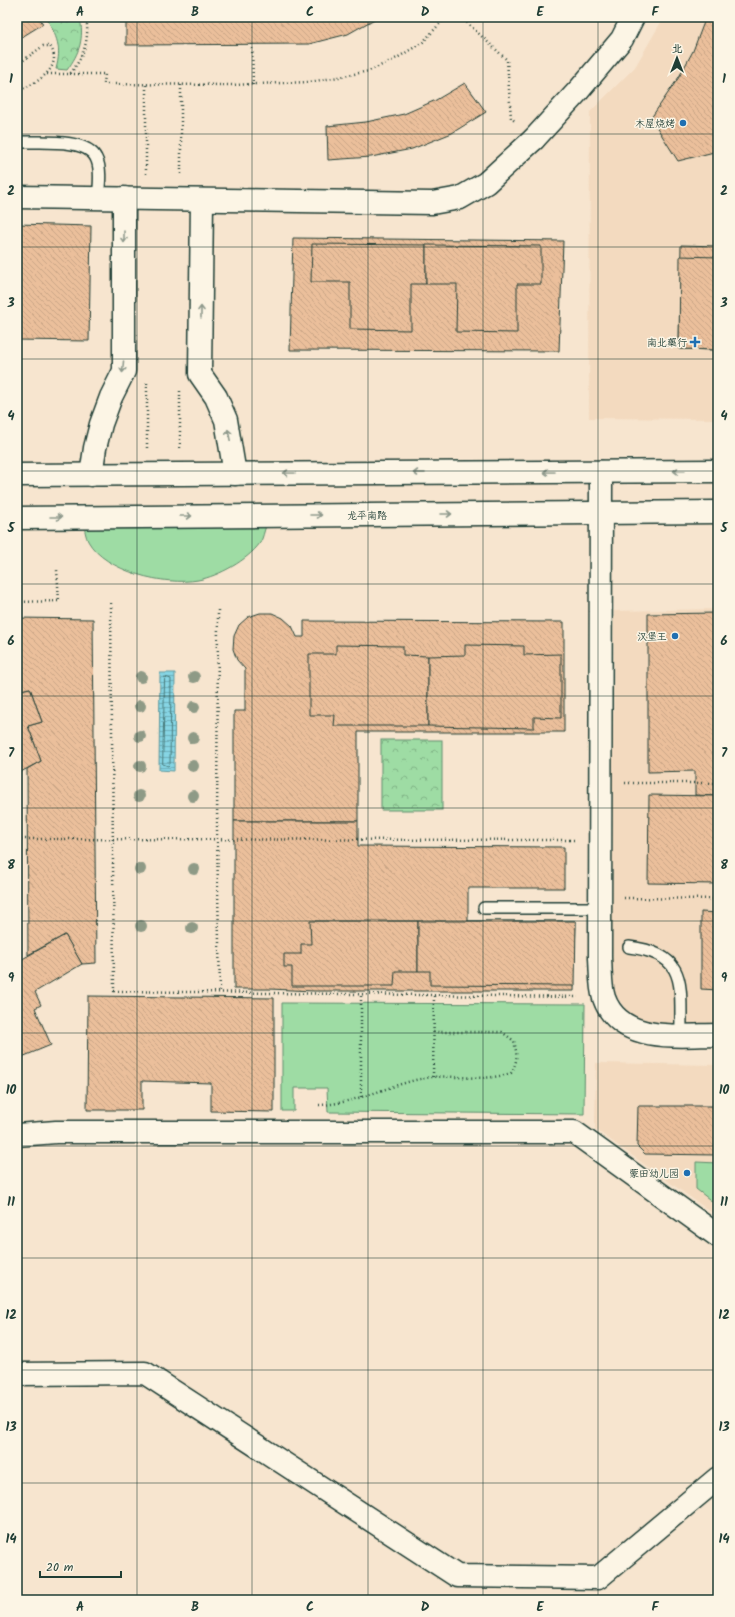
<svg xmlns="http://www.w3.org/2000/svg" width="735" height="1617" viewBox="0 0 735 1617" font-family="Kalam,'LXGW WenKai TC',sans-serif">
<defs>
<pattern id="forest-crowns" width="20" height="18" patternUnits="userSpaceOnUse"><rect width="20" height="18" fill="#9edca4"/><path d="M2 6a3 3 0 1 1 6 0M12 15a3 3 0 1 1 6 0" fill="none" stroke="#80b486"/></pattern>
<pattern id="water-rules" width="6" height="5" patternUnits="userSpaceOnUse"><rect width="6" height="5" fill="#86d5e4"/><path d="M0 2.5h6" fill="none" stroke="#6daeba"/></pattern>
<pattern id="building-back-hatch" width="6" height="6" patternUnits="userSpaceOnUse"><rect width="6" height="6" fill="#ebbf9b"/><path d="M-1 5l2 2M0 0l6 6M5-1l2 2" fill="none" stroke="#c9a586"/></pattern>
</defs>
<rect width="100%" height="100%" fill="#f7e5cf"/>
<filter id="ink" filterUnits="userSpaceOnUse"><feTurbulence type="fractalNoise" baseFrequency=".025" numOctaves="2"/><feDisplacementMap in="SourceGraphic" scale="8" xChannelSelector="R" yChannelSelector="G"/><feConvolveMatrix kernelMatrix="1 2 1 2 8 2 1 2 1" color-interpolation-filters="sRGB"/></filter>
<g filter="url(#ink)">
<g fill="#f3dabf">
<path d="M664,17h54v402l-129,-1 1,-306 45,-45z"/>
<path d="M718,609v414h-63l-17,-4 -12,-9 -11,-16 -3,-32 2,-351z"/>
<path d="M596,1063l122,2v152l-123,-88z"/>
</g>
<g fill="#9edca4" stroke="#5e8c6c">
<path d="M266,526c-2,5 -3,12 -6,17 -12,17 -41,33 -62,37 -32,6 -93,-8 -110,-39 -2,-4 -3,-10 -4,-14z"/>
<path d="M282,1003l303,1 -1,110 -256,-2 -1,-24h-33v23h-12z"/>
<path d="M696,1162l22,1v43l-22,-17z"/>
</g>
<g fill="url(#forest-crowns)" stroke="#5e8c6c">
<path d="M46,17h34c4,22 0,35 -13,53l-11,-1c6,-22 1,-32 -10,-52z"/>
<rect x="381" y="740" width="61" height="70"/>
</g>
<path fill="url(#water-rules)" stroke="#5d989e" d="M160,673h15l-1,98 -15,-1z"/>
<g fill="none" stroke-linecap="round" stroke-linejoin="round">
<path stroke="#487a7a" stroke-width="1" d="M165,677l6,2 -1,85 -2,2 -5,-2z"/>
</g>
<g fill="url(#building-back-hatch)" stroke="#1f3d34">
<path d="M17,17h22l4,7 -26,16z"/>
<path d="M126,17h252l-30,17 -39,10 -183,1z"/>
<path d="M706,17h12v134l-40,10 -27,-43 28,-41 14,-26z"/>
<path d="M465,83l21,29 -34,21 -40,16 -41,8 -43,3 -1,-34 39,-4 38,-8 32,-14z"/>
<path d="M17,224l74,2 -2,115 -72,-1z"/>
<path d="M293,238l270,3 -4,110 -269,-1z"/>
<path d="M312,244l114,1v39h-15v46l-61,-1v-47h-39z"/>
<path d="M426,245l115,1v38h-24v49l-61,-1 1,-48h-31z"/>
<path d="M681,245l37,1v104l-39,-1z"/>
<path d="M680,256l38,1v93l-39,-1z"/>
<path d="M260,613h12l11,5 9,8 5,11h7v-16l260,1v110h-206v89h-124v-110h11v-42l-8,-9 -4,-11 1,-13 5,-11 9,-8z"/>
<path d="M718,613v183l-23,-1v-24l-47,1v-158z"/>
<path d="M17,618l76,1 3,344 -14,1 -17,-29 -37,20 -1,-186 14,-8 -13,-35 14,-4 -12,-34 -13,3z"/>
<path d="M336,645l67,1v9l25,1v70h-94l1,-11h-26v-61h27z"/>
<path d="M465,645l59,1v9l37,-1v64l-27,-1v11l-106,-2v-70l37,-1z"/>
<path d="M30,688l12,34 -14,4 13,35 -24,13v-83z"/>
<path d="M649,795l69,1v88l-70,-1z"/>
<path d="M234,821h124v25l206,1v41h-96v33h108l-2,70h-260l-45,-2h-35z"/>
<path d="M701,912l17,1v77l-17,-1z"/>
<path d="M310,921h108v50h-23l-1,15h-102v-19h-8v-13h17v-10h10z"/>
<path d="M418,921h158l-1,65 -145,-1v-14h-12z"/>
<path d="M65,935l17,29 -47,28 6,13 -6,3 16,37 -34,14v-97z"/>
<path d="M88,996l186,2v114l-63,-1v-28l-69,-2v29h-55z"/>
<path d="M638,1106h80v49l-73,-1 -8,-8z"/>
</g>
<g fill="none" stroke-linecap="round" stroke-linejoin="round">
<defs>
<g id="service">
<path d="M17,142c20,1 69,-5 79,16 6,11 3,29 2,40"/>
<path d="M484,908h116"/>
<path d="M629,947c60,7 51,39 52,88"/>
</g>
<g id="minor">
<path d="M17,197l415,6 28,-5 26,-15 48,-44"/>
<path d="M202,200l-2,174 16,23 10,23 9,54"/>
<path d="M91,475l4,-27 6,-24 10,-27 13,-26v-173"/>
<path d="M17,1135l39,-3h518l144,104"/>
<path d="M17,1374l128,-1 312,203 141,2 120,-100"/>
</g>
<g id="tertiary">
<path d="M534,139l45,-49 43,-51 11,-22"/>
<path d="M601,472l-1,486c1,13 0,28 4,40 16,46 75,37 114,37"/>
</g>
<g id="secondary">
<path d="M17,475l701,-4"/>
<path d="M17,518l701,-6"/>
</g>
</defs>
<use href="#service" stroke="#1f3d34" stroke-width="14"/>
<use href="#minor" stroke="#1f3d34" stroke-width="25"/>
<use href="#tertiary" stroke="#1f3d34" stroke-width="25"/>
<use href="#secondary" stroke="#1f3d34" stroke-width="25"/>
<g stroke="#1f3d34" stroke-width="2.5" stroke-dasharray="1 3" stroke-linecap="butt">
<path d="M461,17l46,43 4,58 5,4"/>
<path d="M252,44l1,41"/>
<path d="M17,65l26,-19h7c15,22 -16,39 -33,45"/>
<path d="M47,74h23c14,-18 20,-35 16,-57"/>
<path d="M70,74h35l-1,10 127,1 78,-3 30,-5 30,-6 28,-13 26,-16 23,-25"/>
<path d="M146,85v89"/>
<path d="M181,174v-89"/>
<path d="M147,383v67"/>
<path d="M180,448v-59"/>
<path d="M17,602l42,-1 -2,-31"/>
<path d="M111,603l3,388 464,6"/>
<path d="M218,610l-1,229 3,154"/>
<path d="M625,783h93"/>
<path d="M17,839l558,1"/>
<path d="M624,898l94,1"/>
<path d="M433,1077l1,-82"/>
<path d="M361,1097v-103"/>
<path d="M319,1105c39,-1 74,-23 113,-28 27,-2 53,5 79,-4 7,-12 6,-19 3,-32l-12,-9h-69"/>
</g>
<use href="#service" stroke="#fcf5e5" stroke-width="11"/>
<use href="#minor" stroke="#fcf5e5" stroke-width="22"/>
<use href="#tertiary" stroke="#fcf5e5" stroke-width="22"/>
<use href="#secondary" stroke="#fcf5e5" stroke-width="22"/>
</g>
<g fill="#8e9a86">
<circle cx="141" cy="677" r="6"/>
<circle cx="194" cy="677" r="6"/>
<circle cx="140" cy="706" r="6"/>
<circle cx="194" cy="707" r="6"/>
<circle cx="140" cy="736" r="6"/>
<circle cx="193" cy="738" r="6"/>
<circle cx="140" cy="766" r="6"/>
<circle cx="193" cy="766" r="6"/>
<circle cx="139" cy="796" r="6"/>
<circle cx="193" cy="796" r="6"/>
<circle cx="140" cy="869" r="6"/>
<circle cx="194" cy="869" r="6"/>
<circle cx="141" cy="926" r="6"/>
<circle cx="192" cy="928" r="6"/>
</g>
<defs><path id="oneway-shaft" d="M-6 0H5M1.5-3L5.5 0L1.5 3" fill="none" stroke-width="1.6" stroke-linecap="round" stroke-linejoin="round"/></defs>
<g stroke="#8e998c">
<use href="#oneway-shaft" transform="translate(124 237) rotate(90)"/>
<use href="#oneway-shaft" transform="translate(201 312) rotate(-90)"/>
<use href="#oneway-shaft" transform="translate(123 367) rotate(95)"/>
<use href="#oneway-shaft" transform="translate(229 435) rotate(-102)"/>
<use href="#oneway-shaft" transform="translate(679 471) rotate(180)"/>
<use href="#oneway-shaft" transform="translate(549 472) rotate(180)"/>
<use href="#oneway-shaft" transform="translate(289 473) rotate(180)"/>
<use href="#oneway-shaft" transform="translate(419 473) rotate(180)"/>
<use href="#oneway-shaft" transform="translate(446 514)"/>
<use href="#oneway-shaft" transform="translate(316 515)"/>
<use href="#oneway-shaft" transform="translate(186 516)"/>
<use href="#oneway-shaft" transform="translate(56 517)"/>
</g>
</g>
<path fill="none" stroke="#1f3d34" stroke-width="1" stroke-opacity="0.55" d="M137,17v1583M252,17v1583M368,17v1583M483,17v1583M598,17v1583M17,134h701M17,247h701M17,359h701M17,471h701M17,584h701M17,696h701M17,808h701M17,921h701M17,1033h701M17,1146h701M17,1258h701M17,1370h701M17,1483h701"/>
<g fill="#1f6fb2" stroke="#fcf5e5" stroke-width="1.5">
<circle cx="683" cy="123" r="4"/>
<path d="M693 336h4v4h4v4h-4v4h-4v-4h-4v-4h4z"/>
<circle cx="675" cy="636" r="4"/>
<circle cx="687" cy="1173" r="4"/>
</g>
<g text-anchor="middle" stroke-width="3" stroke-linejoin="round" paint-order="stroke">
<g font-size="10" fill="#1f3d34" stroke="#fcf5e5" text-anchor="end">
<text x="675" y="127">木屋烧烤</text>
<text x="687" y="346">南北藥行</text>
<text x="667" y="640">汉堡王</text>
<text x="679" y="1177">蒙田幼儿园</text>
</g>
<g font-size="10" fill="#1f3d34" stroke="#fcf5e5">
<text x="367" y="519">龙平南路</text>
</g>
</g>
<rect width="735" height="1617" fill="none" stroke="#fcf5e5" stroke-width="44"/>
<g transform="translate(677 58)" stroke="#fcf5e5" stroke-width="3" paint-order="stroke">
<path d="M0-3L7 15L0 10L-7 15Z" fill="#1f3d34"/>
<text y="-6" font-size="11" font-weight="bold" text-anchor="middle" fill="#1f3d34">北</text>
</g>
<path d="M40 1571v6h81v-6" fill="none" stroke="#1f3d34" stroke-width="2"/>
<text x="46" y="1571" font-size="12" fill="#1f3d34" stroke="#fcf5e5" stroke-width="3" paint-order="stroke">20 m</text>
<rect x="22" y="22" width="691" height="1573" fill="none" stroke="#1f3d34" stroke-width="1.5"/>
<g font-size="13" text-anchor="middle" font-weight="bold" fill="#1f3d34">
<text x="80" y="16">A</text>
<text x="195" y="16">B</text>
<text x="310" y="16">C</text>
<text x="425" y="16">D</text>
<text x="540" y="16">E</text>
<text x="655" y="16">F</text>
<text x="11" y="83">1</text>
<text x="724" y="83">1</text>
<text x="11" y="195">2</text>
<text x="724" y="195">2</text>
<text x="11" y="307">3</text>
<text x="724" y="307">3</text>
<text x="11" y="420">4</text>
<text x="724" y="420">4</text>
<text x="11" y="532">5</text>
<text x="724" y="532">5</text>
<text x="11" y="645">6</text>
<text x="724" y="645">6</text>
<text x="11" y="757">7</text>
<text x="724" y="757">7</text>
<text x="11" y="869">8</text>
<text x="724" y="869">8</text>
<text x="11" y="982">9</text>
<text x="724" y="982">9</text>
<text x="11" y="1094">10</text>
<text x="724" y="1094">10</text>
<text x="11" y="1206">11</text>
<text x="724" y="1206">11</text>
<text x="11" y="1319">12</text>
<text x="724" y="1319">12</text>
<text x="11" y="1431">13</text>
<text x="724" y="1431">13</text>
<text x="11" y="1543">14</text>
<text x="724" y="1543">14</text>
<text x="80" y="1611">A</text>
<text x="195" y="1611">B</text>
<text x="310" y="1611">C</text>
<text x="425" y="1611">D</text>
<text x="540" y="1611">E</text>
<text x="655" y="1611">F</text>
</g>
</svg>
